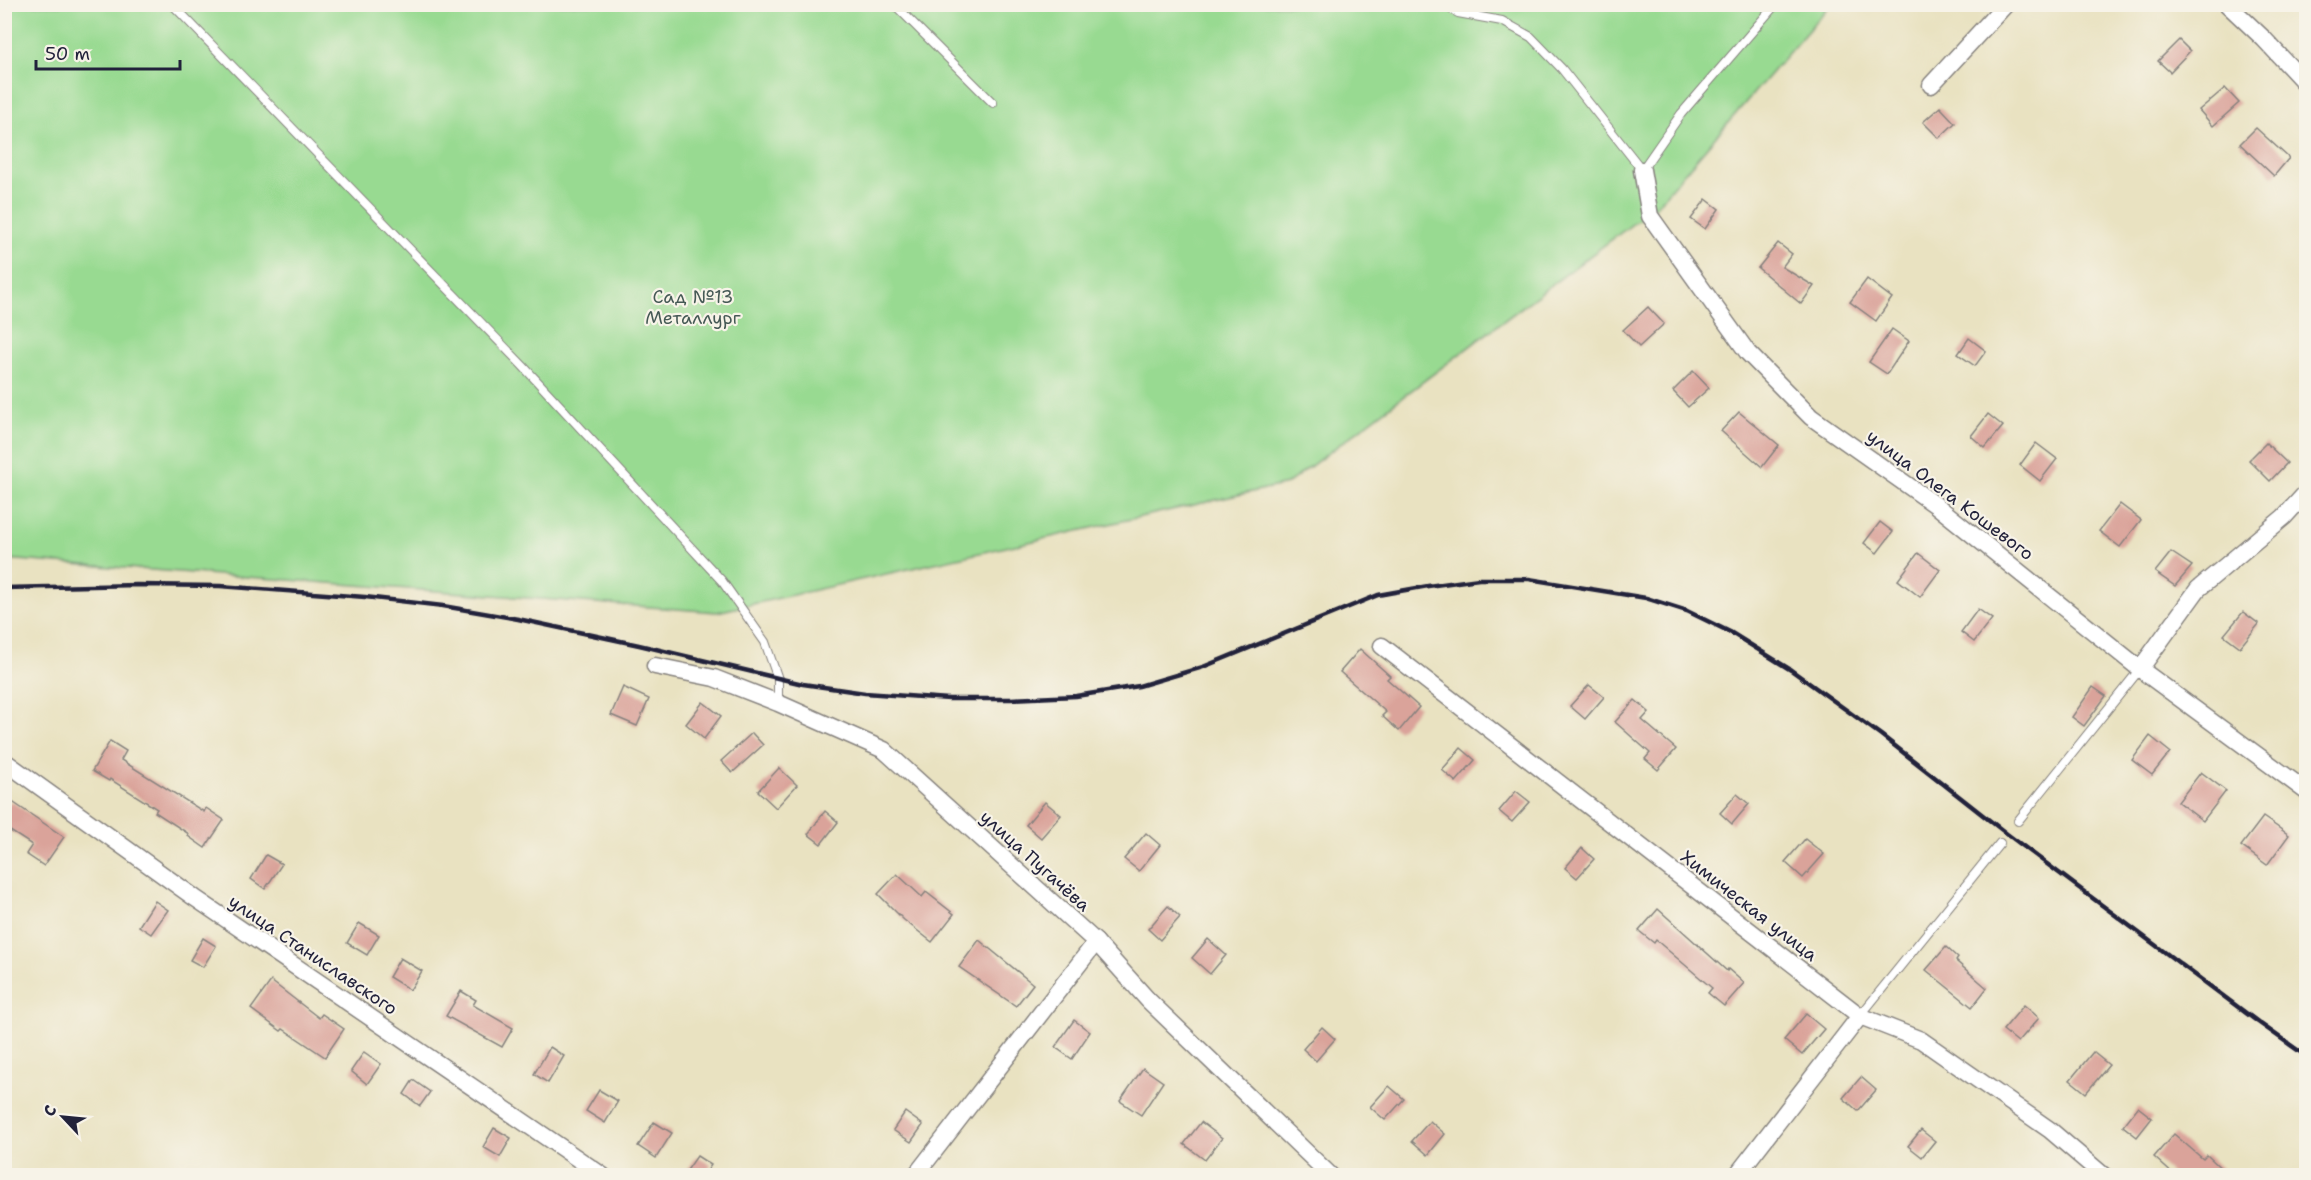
<svg xmlns="http://www.w3.org/2000/svg" width="2311" height="1180" viewBox="0 0 2311 1180" font-family="'Shantell Sans',sans-serif">
<rect width="100%" height="100%" fill="#f7f3e8"/>
<filter id="ink" filterUnits="userSpaceOnUse"><feTurbulence type="fractalNoise" baseFrequency=".0167" numOctaves="2"/><feDisplacementMap in="SourceGraphic" scale="12" xChannelSelector="R" yChannelSelector="G"/><feConvolveMatrix kernelMatrix="1 2 1 2 8 2 1 2 1" color-interpolation-filters="sRGB"/></filter>
<filter id="wash" filterUnits="userSpaceOnUse"><feTurbulence type="fractalNoise" baseFrequency=".008" numOctaves="4" result="noise"/><feDisplacementMap in="SourceGraphic" scale="24" xChannelSelector="R" yChannelSelector="G"/><feGaussianBlur stdDeviation="1.35" result="paint"/><feColorMatrix in="noise" values="0 0 0 0 0 0 0 0 0 0 0 0 0 0 0 0 0 1.4 0 .05"/><feComposite in="paint" operator="in"/></filter>
<g filter="url(#wash)">
<rect width="100%" height="100%" fill="#e9e2c1"/>
<path fill="#98da91" stroke="#5d7e66" stroke-width="1.5" d="M4,5h1826l-175,202 -368,277 -570,128 -712,-53z"/>
<g id="blocks">
<g fill="#daa39a">
<path d="M2179,40l11,11 -20,21 -12,-11z"/>
<path d="M2225,88l14,15 -26,23 -14,-16z"/>
<path d="M1940,107l15,16 -16,15 -16,-16z"/>
<path d="M2256,128l33,30 -15,18 -34,-32z"/>
<path d="M1706,199l13,10 -14,20 -14,-10z"/>
<path d="M1778,243l14,11 -10,13 32,19 -13,18 -43,-36z"/>
<path d="M1867,279l25,19 -16,23 -26,-19z"/>
<path d="M1648,307l16,17 -25,23 -16,-17z"/>
<path d="M1892,329l17,12 -22,33 -18,-12z"/>
<path d="M1969,338l17,13 -11,15 -17,-12z"/>
<path d="M1693,371l16,17 -21,19 -15,-16z"/>
<path d="M1739,412l40,33 -17,22 -41,-36z"/>
<path d="M1988,414l15,12 -18,22 -14,-12z"/>
<path d="M2036,443l21,16 -17,22 -20,-16z"/>
<path d="M2266,443l21,20 -17,18 -21,-21z"/>
<path d="M2120,504l21,16 -21,27 -21,-16z"/>
<path d="M1880,522l13,10 -16,21 -13,-10z"/>
<path d="M2171,552l21,14 -17,20 -20,-14z"/>
<path d="M1918,553l22,17 -20,27 -22,-17z"/>
<path d="M1978,609l14,10 -18,23 -13,-10z"/>
<path d="M2243,612l16,12 -19,23 -16,-12z"/>
<path d="M1360,649l30,27 -3,3 32,28 -20,24 -17,-15 4,-4 -46,-40z"/>
<path d="M1589,685l15,12 -19,22 -15,-13z"/>
<path d="M623,687l26,12 -12,27 -26,-11z"/>
<path d="M2093,687l13,9 -22,30 -12,-9z"/>
<path d="M1635,700l14,12 -7,8 34,29 -18,21 -13,-11 5,-6 -35,-31z"/>
<path d="M703,702l18,14 -17,23 -18,-15z"/>
<path d="M752,733l11,12 -31,28 -11,-12z"/>
<path d="M2150,736l20,16 -18,23 -20,-15z"/>
<path d="M110,741l16,10 -5,9 83,52 2,-4 18,12 -19,28 -17,-12 1,-2 -34,-22 2,-3 -47,-30 -1,2 -17,-10z"/>
<path d="M1461,748l14,12 -19,22 -14,-12z"/>
<path d="M779,768l18,17 -21,23 -18,-17z"/>
<path d="M2201,772l25,19 -23,30 -25,-19z"/>
<path d="M1516,791l14,11 -18,20 -13,-11z"/>
<path d="M1737,794l12,10 -17,20 -12,-11z"/>
<path d="M11,801l53,36 -20,29 -18,-12 6,-9 -28,-18v-16z"/>
<path d="M1045,802l16,13 -20,23 -15,-13z"/>
<path d="M825,811l13,11 -17,22 -13,-10z"/>
<path d="M2263,817l26,18 -22,30 -26,-19z"/>
<path d="M1146,833l14,12 -21,26 -15,-12z"/>
<path d="M1805,839l19,15 -21,24 -18,-16z"/>
<path d="M1582,848l12,11 -17,19 -12,-10z"/>
<path d="M266,855l16,9 -17,25 -14,-10z"/>
<path d="M897,874l25,23 4,-5 28,22 -22,28 -28,-22 -26,-26z"/>
<path d="M155,901l13,9 -17,24 -12,-8z"/>
<path d="M1168,906l12,11 -20,23 -12,-11z"/>
<path d="M1658,909l69,62 1,-2 16,14 -20,23 -16,-13 4,-5 -56,-48 -2,3 -15,-12z"/>
<path d="M359,923l20,12 -12,20 -20,-12z"/>
<path d="M203,938l13,8 -13,21 -13,-7z"/>
<path d="M1208,939l18,16 -16,19 -18,-16z"/>
<path d="M979,940l54,44 -17,22 -57,-39z"/>
<path d="M1946,947l12,11 -2,3 31,27 -15,19 -46,-37z"/>
<path d="M400,958l22,13 -12,19 -21,-13z"/>
<path d="M271,981l48,37 3,-4 22,15 -19,28 -42,-28 -2,2 -30,-22z"/>
<path d="M461,991l15,9 -3,5 40,23 -11,19 -56,-31z"/>
<path d="M2024,1005l15,13 -21,24 -15,-12z"/>
<path d="M1806,1014l18,15 -22,26 -18,-15z"/>
<path d="M1074,1020l16,12 -18,27 -17,-12z"/>
<path d="M1322,1027l13,12 -19,22 -13,-12z"/>
<path d="M550,1047l14,9 -16,27 -14,-9z"/>
<path d="M364,1052l17,12 -14,20 -16,-13z"/>
<path d="M2093,1052l16,13 -23,28 -16,-13z"/>
<path d="M1143,1068l20,14 -22,33 -21,-14z"/>
<path d="M1861,1077l15,13 -18,21 -15,-13z"/>
<path d="M413,1080l17,12 -10,14 -16,-12z"/>
<path d="M1389,1086l15,13 -19,21 -15,-13z"/>
<path d="M599,1090l19,11 -13,22 -19,-12z"/>
<path d="M2138,1107l14,11 -15,19 -14,-11z"/>
<path d="M905,1112l18,13 -12,17 -18,-12z"/>
<path d="M1430,1121l15,13 -17,21 -16,-14z"/>
<path d="M654,1122l18,11 -16,25 -18,-12z"/>
<path d="M1201,1122l21,16 -17,22 -21,-16z"/>
<path d="M494,1128l17,10 -11,19 -17,-10z"/>
<path d="M1921,1130l14,11 -13,16 -14,-11z"/>
<path d="M2174,1134l29,25 4,-4 22,21h-54l-21,-19z"/>
<path d="M697,1156l14,9 -7,11h-21z"/>
</g>
</g>
</g>
<g filter="url(#ink)">
<use href="#blocks" fill-opacity="0" stroke="#86827e" stroke-width="1.5"/>
<g fill="none" stroke-linecap="round" stroke-linejoin="round">
<defs>
<g id="service">
<path d="M172,4l351,362 199,215 43,61 13,37v24"/>
<path d="M894,4l99,99"/>
<path d="M1442,4l16,9 44,8 29,16 31,32 80,101 39,-56 95,-110"/>
<path d="M4,624l2,-3"/>
<path d="M2018,821l122,-152"/>
<path d="M1860,1016l140,-173"/>
</g>
<g id="minor">
<path d="M2227,4l37,35 42,45"/>
<path d="M1931,85l75,-81"/>
<path d="M1642,170l8,46 98,137 63,64 126,89 203,163 166,122"/>
<path d="M1382,646l478,370 61,24 129,90 54,46"/>
<path d="M655,666l59,12 64,25 106,47 212,192 52,58 183,176"/>
<path d="M2140,669l58,-80 86,-72 22,-24"/>
<path d="M4,761l191,137 408,278"/>
<path d="M915,1176l181,-234"/>
<path d="M1736,1176l124,-160"/>
</g>
</defs>
<use href="#service" stroke="#86827e" stroke-width="10"/>
<use href="#minor" stroke="#86827e" stroke-width="19"/>
<use href="#service" stroke="#fff" stroke-width="8"/>
<use href="#minor" stroke="#fff" stroke-width="16"/>
<path stroke="#22223b" stroke-width="4.5" d="M4,588l133,-3 83,1 145,11 78,9 75,13 121,26 164,39 62,9 84,6h62l65,-3 63,-10 64,-19 175,-72 50,-9 51,-7h50l117,19 41,13 43,21 61,38 90,65 126,99 251,188 48,34"/>
</g>
</g>
<g text-anchor="middle" stroke-width="4.5" stroke-linejoin="round" paint-order="stroke">
<g font-size="18" fill="#455955" stroke="#f7f3e8">
<text x="693" y="303">Сад №13<tspan x="693" dy="21">Металлург</tspan></text>
</g>
<g font-size="18" fill="#22223b" stroke="#f7f3e8">
<text transform="translate(1950 495) rotate(37)" y="6">улица Олега Кошевого</text>
<text transform="translate(1035 861) rotate(42)" y="6">улица Пугачёва</text>
<text transform="translate(1749 906) rotate(38)" y="6">Химическая улица</text>
<text transform="translate(313 955) rotate(34)" y="6">улица Станиславского</text>
</g>
</g>
<rect width="2311" height="1180" fill="none" stroke="#f7f3e8" stroke-width="24"/>
<g transform="translate(63 1117) rotate(296)" stroke="#f7f3e8" stroke-width="4.5" paint-order="stroke">
<path d="M0-4.5L10 22L0 15L-10 22Z" fill="#22223b"/>
<text y="-9" font-size="16" font-weight="bold" text-anchor="middle" fill="#22223b">С</text>
</g>
<path d="M36 60v9h144v-9" fill="none" stroke="#22223b" stroke-width="3"/>
<text x="45" y="60" font-size="18" fill="#22223b" stroke="#f7f3e8" stroke-width="4.5" paint-order="stroke">50 m</text>
</svg>
